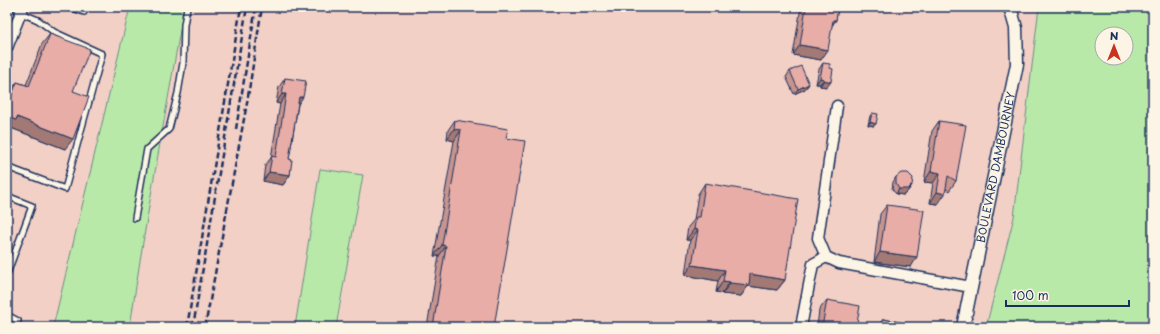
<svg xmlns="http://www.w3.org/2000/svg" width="1160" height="334" viewBox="0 0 1160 334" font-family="'Playpen Sans',sans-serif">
<rect width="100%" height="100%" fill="#f6dfd2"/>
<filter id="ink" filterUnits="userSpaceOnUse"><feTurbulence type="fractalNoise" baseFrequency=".025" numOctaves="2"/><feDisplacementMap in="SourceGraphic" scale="8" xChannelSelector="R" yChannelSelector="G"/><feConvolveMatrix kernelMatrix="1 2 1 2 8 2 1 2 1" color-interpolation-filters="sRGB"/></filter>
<g filter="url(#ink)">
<g fill="#f2d0c5">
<path d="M7,7h123l-77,320h-46z"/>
<path d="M184,7h855l-25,210 -28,110h-649l26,-151 -43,-7 -25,158h-165l8,-56 28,-157z"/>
</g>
<g fill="#b9e9a8" stroke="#6a8c83" fill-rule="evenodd">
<path d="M130,7h54c-18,107 -39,213 -54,320h-77z"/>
<path d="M1039,7h114v320h-167l28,-110zM1102,34h24v24h-24z"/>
<path d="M320,169l43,6 -27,152h-41z"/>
</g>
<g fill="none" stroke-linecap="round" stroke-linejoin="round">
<defs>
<g id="service">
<path d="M13,7l9,3"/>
<path d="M70,7l14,5 2,-5"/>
<path d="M7,167l58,22 37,-135 -48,-22 -16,-12 -17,-7"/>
<path d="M7,196l25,10 -25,68"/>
<path d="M135,218l12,-69 22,-20 9,-36 5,-30 1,-38 3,-18"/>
<path d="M7,315l11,6"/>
</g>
<g id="minor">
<path d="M7,48l16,-41"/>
<path d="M837,106l-19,132 8,19 13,6 132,24"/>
<path d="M801,327l12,-63 13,-7"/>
</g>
<g id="tertiary">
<path id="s1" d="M963,327l54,-263 -1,-36 -6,-21"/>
</g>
</defs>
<use href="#service" stroke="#1b2f5e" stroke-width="8"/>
<use href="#minor" stroke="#1b2f5e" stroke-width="13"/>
<use href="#tertiary" stroke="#1b2f5e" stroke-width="15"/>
<use href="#service" stroke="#fcf5e5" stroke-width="5"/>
<use href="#minor" stroke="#fcf5e5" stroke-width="10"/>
<use href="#tertiary" stroke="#fcf5e5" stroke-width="12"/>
<g stroke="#1b2f5e" stroke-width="2.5" stroke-dasharray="6 3" stroke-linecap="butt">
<path d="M236,129l20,-122"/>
<path d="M187,327l54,-320"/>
<path d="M193,327l54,-320"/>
<path d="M205,327l42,-224 15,-96"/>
</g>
</g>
<g fill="#c7958f" stroke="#1b2f5e">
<path d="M801,7h37l-2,13 -5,7 -10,33 -28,-5z"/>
<path d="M50,34l23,57 -8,58 -54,-21 -2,2h-2v-31l3,-7 7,-10 9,3 16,-41z"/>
<path d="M823,63l4,24 -7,-1v-2h-4l3,-15z"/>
<path d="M790,71l19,13 -4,5 -11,5 -8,-17z"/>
<path d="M285,78l13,27 -9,54 1,16 -7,10 -20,-4 2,-16 6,-7 9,-54 -4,-1 3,-16z"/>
<path d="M872,113l4,11 -2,2 -6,-1 2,-9z"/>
<path d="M455,120l51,18 -12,189h-67l12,-71h-5l20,-115 -7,-2 1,-9z"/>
<path d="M939,121l17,60 -7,10 -3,-2 -8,15 -8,-1 3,-20 -9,-1 8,-51z"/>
<path d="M896,177l16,8 -4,6 -4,4 -8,-1 -4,-5 1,-7z"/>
<path d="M705,183l80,97 -8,10 -29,-4 -7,10 -19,-2v-1l-6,-1 2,-11 -33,-6 5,-35h-4l2,-13 6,-7 4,-26z"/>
<path d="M887,205l24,62 -37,-5 6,-48z"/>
<path d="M827,300l30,23 21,4 5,-8 44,8h-110l2,-17z"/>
</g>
<g fill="#a27974" stroke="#1b2f5e">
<path d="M833,20h3l-7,10z"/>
<path d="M800,45l28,5 -7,10 -28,-5z"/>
<path d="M820,78l4,1 -4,5h-4z"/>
<path d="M824,80l7,2 -4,5 -7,-1z"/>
<path d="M809,84l-4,5 -11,5 4,-5z"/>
<path d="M282,94h4l-6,10 -4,-1z"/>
<path d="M299,97h4l-6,9z"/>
<path d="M7,117h10l56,22 -8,10 -54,-21 -2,2h-2z"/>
<path d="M870,122l6,2 -2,2 -6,-1z"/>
<path d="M454,129l7,1 -7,11 -7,-2z"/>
<path d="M931,171l9,2 -7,10 -9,-1z"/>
<path d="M269,172l21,3 -7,10 -20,-4z"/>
<path d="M912,185l-4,6 -4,4 -8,-1 3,-5z"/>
<path d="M937,192l8,2 -7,10 -8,-1z"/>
<path d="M694,229l4,1 -8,10h-4z"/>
<path d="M442,245l4,1 -7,10h-5z"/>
<path d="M880,252l37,5 -6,10 -37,-5z"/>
<path d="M692,265l33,5 -7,11 -33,-6z"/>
<path d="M750,274l35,6 -8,10 -29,-4 -7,10 -19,-2 8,-11z"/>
<path d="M723,281l7,1 -8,11 -6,-1z"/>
</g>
<g fill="#e7ada6" stroke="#1b2f5e">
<path d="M806,7h32l-2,13h-3l-5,30 -28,-5z"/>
<path d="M50,34l40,15 -17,42 16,6 -16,42 -56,-22 -1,3 -9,-3v-10l10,-25 12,4z"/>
<path d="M823,63l7,1v4l3,1 -2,13 -7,-2v-1l-4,-1z"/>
<path d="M801,66l8,18 -11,5 -8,-18z"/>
<path d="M285,78l21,3 -3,16h-4l-10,62 3,1 -2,15 -21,-3 3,-16 4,1 10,-63h-4z"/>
<path d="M872,113l6,1 -2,10 -6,-2z"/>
<path d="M455,120l53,9 -2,9 19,3 -31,186h-61l13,-81 -4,-1 19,-115 -7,-1z"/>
<path d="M939,121l27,4 -10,56 -8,-5 -3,18 -8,-2 3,-19 -9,-2z"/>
<path d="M901,173h7l5,5 -1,7 -4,4h-9l-3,-5v-7z"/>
<path d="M705,183l93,16 -13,81 -35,-6 -1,11 -19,-2v-1l-7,-1 2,-11 -33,-5 6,-35 -4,-1 2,-12h4z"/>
<path d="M887,205l37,5 -7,47 -37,-5z"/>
<path d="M827,300l33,6 -3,17 23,4h-58z"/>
<path d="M883,319l44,8h-45z"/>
</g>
</g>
<g text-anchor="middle" stroke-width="3" stroke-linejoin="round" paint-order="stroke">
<g font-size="11" fill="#1b2f5e" stroke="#fcf5e5">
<text dy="4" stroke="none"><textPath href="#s1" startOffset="163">BOULEVARD DAMBOURNEY</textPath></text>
</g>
</g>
<rect width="1160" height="334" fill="none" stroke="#fcf5e5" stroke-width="24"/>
<rect x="12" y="12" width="1136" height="310" fill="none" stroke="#1b2f5e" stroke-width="1.5" filter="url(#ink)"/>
<g transform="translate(1114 46)"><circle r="19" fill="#fcf5e5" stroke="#a2a6af"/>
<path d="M0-3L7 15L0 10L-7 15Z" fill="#c8321e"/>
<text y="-6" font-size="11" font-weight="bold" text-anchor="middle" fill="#1b2f5e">N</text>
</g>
<path d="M1006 300v6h123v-6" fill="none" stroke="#1b2f5e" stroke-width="2"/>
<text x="1012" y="300" font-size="12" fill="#1b2f5e" stroke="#fcf5e5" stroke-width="3" paint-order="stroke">100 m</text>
</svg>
